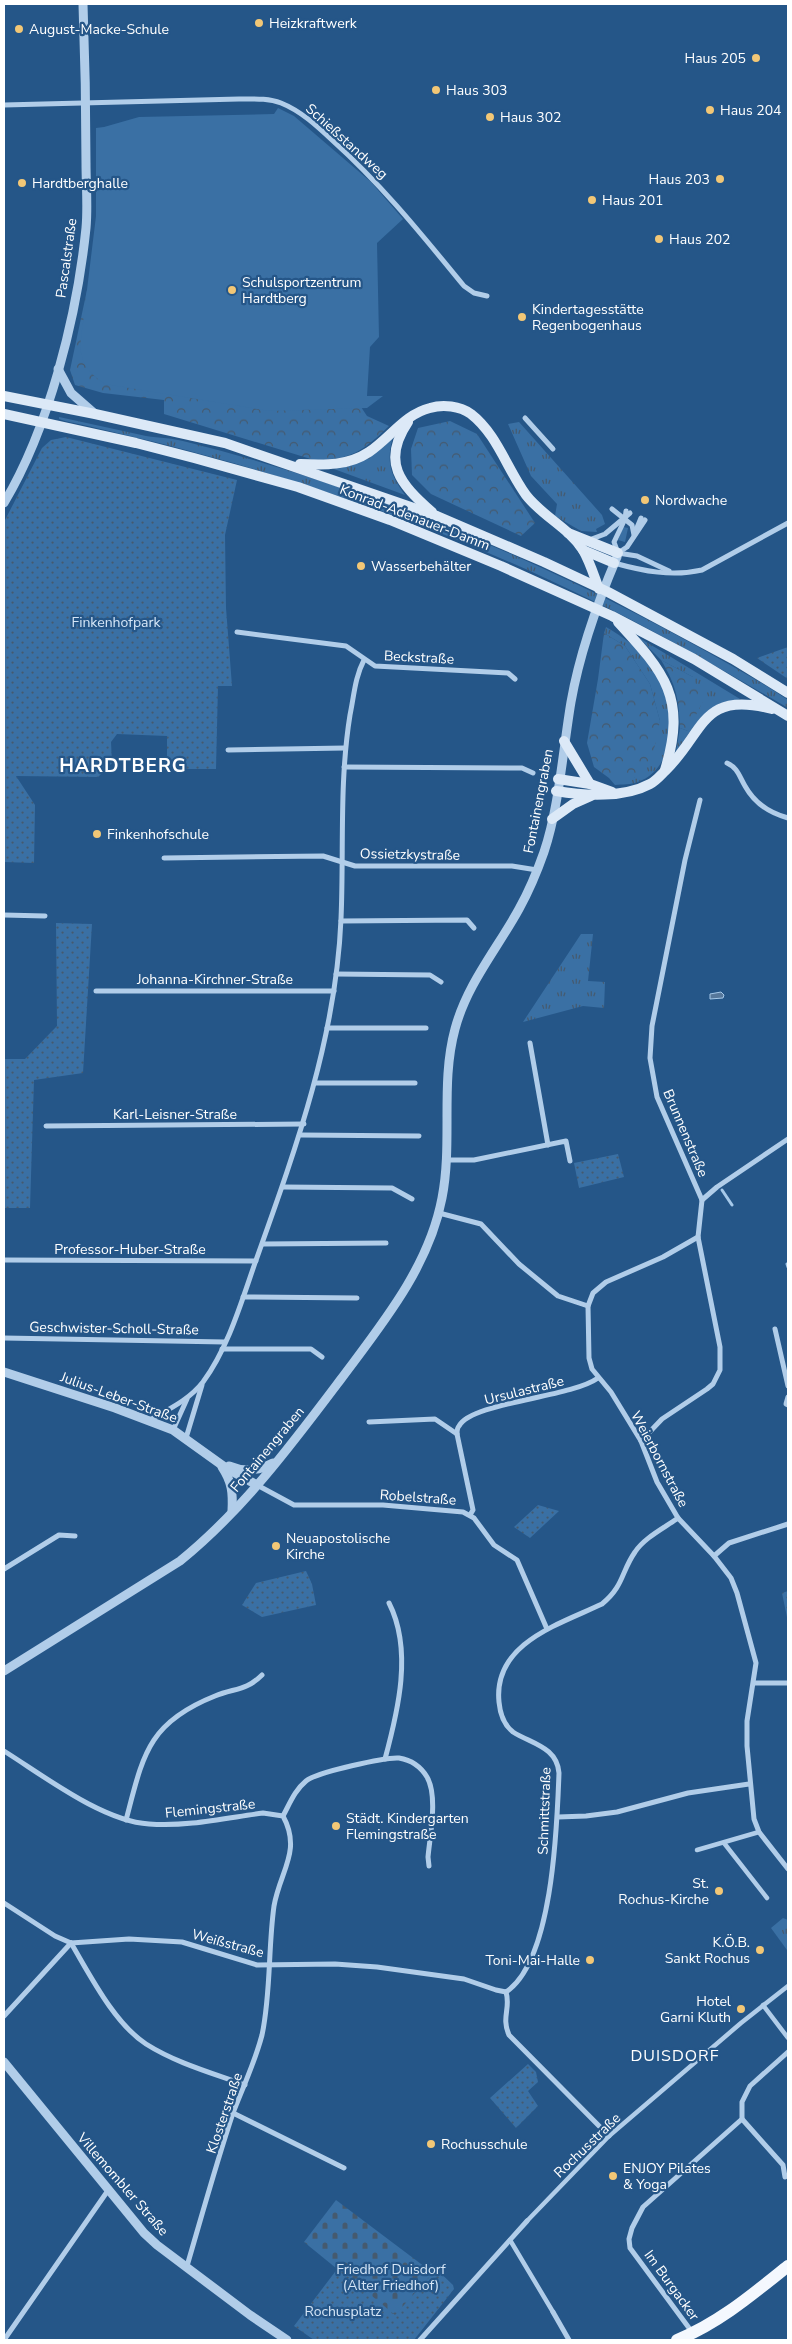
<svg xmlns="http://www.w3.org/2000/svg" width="792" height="2344" viewBox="0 0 792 2344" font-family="'Nunito Sans',sans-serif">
<defs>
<pattern id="grass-tufts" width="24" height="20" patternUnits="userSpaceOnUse" patternTransform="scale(1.25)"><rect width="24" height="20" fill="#3a70a4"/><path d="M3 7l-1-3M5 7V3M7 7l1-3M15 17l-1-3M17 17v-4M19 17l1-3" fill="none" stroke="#455a6f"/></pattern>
<pattern id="forest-crowns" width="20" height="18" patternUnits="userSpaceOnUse" patternTransform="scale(1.25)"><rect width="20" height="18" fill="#3a70a4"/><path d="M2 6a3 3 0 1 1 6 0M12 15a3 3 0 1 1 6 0" fill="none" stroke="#455a6f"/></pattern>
<pattern id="cemetery-stones" width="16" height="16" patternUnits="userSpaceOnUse" patternTransform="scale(1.25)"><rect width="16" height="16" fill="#3a70a4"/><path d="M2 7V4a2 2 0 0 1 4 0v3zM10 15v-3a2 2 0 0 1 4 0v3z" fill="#455a6f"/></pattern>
<pattern id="park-dots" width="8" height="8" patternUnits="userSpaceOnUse" patternTransform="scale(1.25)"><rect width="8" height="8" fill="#3a70a4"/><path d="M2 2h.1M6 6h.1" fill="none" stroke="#455a6f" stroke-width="1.8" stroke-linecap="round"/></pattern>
<pattern id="water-ripples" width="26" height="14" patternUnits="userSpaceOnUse" patternTransform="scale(1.25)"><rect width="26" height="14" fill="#57789b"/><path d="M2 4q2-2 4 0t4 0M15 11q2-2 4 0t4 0" fill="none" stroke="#526274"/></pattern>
</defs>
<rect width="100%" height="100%" fill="#255688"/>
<g fill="url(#grass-tufts)">
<path d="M59,417c29,6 58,13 87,19 13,2 27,2 41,6 205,52 400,137 581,245l20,13v8c-67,-39 -133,-78 -203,-111 -165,-81 -340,-137 -520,-176l-6,-2z"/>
<path d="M519,422l83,93 3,9 -9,5 1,3 -16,-1 -26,-15 2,-12 -26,-28 -23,-52z"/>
<path d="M393,436c-7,26 -3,38 12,59l-71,-26c25,-2 41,-17 59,-33z"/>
<path d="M623,527l5,1 -3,14 -7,-2z"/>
<path d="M606,627c17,10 33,21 45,37 22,32 32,101 -13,118 -7,3 -16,2 -23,3l-6,-7h25l26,-57 -10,-37 -25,-38 -21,-13z"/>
<path d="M638,637l102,62c-5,2 -13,2 -19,4 -22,10 -32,31 -45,49l4,-24 8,3 5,-54 -32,-17z"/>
<path d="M581,934h12l-5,47 17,1 -1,26 -21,-2 -60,16z"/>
<path d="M783,1918l5,2 -1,30 -16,-22z"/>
</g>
<g fill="url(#forest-crowns)">
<path d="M87,290l272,114 8,12 22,10c-26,25 -38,34 -75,34l-150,-46v-14l-61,-7 -28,-8 -5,-15z"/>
<path d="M450,421l27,13 58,89 -14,13 -90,-42 -19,-19 -1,-26 7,-21z"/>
<path d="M604,633l21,13 25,38 10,37 -8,38 -18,19h-25l-15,-11 -7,-24 11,-64z"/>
<path d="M661,660l32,17 10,24 -15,30 -8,-3c-1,-29 -4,-43 -19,-68z"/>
</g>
<path fill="url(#cemetery-stones)" d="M336,2200l97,73 -38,43 -91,-74z"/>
<g fill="url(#park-dots)">
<path d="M66,437l171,43 -12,55 1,73 6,78h-14l-2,83h-49v-33l-50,-2 -6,8 1,21 -14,14 -82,-1 19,29 -1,58 -30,-1v-340l38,-74 9,-8z"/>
<path d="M788,647v32l-31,-21z"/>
<path d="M56,923l36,1 -9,149 -49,7 -4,128h-26v-149h21l32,-33z"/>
<path d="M618,1154l6,23 -45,11 -5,-25z"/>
<path d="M538,1505l21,6 -29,27 -16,-11z"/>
<path d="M306,1571l6,13 4,21 -54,12 -20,-12 14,-22z"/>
<path d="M788,1591v31l-6,-29z"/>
<path d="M528,2064l8,8 2,10 -10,9 10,15 -22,22 -26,-30z"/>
<path d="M431,2264l22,21 1,4 -40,51h-100l-20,-14 44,-58 57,47 37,-41 -6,-5z"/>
</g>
<path fill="#3a70a4" d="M278,108l16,8 77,66 32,37 -26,24 2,94 -9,10 -3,49h16l-16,12 -98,3 -164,-27c-16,-11 -22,-18 -25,-37l16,-131v-88l8,-1 35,-10 135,-3z"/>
<path fill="url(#water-ripples)" stroke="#a6c9ea" d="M721,992l3,3 -1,3 -13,1v-5z"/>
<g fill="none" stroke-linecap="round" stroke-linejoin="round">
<g stroke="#a6c9ea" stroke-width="3">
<path d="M722,1190l10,15"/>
<path d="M787,1264l1,3"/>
</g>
<g stroke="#b1cde9" stroke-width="4.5">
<path d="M724,1843l43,55"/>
<path d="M697,1850l62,-18"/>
<path d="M763,2005l25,33"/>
<path d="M527,2221l82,-85 132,-113 47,-37"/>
<path d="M510,2240l43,72"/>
</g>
<g stroke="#b1cde9" stroke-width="5">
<path d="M4,105l235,-6c14,0 29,-1 42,4 20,8 36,23 52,38 49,44 89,94 131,145l10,7 13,3"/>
<path d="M525,418l28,31"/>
<path d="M612,509l20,16 2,10"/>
<path d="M636,530l5,-12"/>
<path d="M589,540l16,-6 25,-21"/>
<path d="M618,553l19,3 32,15"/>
<path d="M618,553l-4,-11 11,-23 1,-8"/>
<path d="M618,553l9,-6 18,-27"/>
<path d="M614,563c29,8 58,14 88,7l86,-47"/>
<path d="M237,632l109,14 29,20 133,7 7,6"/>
<path d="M228,750l117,-2"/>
<path d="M727,763c11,5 12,13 18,23 10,18 24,27 43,32"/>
<path d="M344,767l178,1 11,5"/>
<path d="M164,858l159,-2 32,10h157l25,4"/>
<path d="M4,915l41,1"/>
<path d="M341,921l126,-1 7,8"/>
<path d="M336,974l94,1 11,7"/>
<path d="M96,991h238"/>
<path d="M327,1028h99"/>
<path d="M530,1043l18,102"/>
<path d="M315,1083h100"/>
<path d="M46,1126l258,-2"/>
<path d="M301,1135l118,1"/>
<path d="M446,1160h28l92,-19 4,20"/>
<path d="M283,1187l109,1 20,11"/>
<path d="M702,1200l15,-13 71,-48"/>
<path d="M439,1213l42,11 38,40 39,32 30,10"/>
<path d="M698,1237l-35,20 -57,25 -13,11 -5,13 1,52 3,11 19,23 30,49 16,41 21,36 36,38 17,22 6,15 19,70 -9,58v25l7,73 5,13 29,37"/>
<path d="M263,1244l123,-1"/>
<path d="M4,1260l252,1"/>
<path d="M243,1297l114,1"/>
<path d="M775,1329l13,57"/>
<path d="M4,1338l221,4"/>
<path d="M222,1349h89l11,8"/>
<path d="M788,1397l-2,7 2,1"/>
<path d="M150,1420c19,-11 39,-20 53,-38 25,-34 38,-79 52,-119 40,-112 81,-224 86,-344 3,-68 -2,-136 9,-204 4,-19 5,-38 14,-55"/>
<path d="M369,1422l66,-3 22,15"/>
<path d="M173,1430l14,-31"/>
<path d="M186,1438l16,-53"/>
<path d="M641,1441l21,-22 45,-30 6,-5 7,-14v-23l-22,-110 4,-37 -45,-103 -7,-39 2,-32 33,-166 15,-60"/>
<path d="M257,1485l37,20h89l80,7 11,6 20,27 23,15 30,69"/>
<path d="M470,1515l3,-5 -16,-76c0,-3 0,-6 2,-8 13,-24 111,-28 139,-48"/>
<path d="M714,1556l15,-13 59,-19"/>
<path d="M4,1569l55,-34 16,1"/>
<path d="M754,1683h34"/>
<path d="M4,1751c40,25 98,70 145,73 38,3 77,-6 114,-11l20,3c19,35 -3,55 -9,90 -6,43 -3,87 -12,129 -7,27 -19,52 -29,78 -17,51 -31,102 -46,153"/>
<path d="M385,1759c13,-48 28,-109 4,-156"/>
<path d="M283,1816c7,-13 12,-26 23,-35 11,-9 80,-24 93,-23 12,2 22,9 28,19 11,19 3,58 1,80l1,9"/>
<path d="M558,1817l28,-1 31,-4 71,-19 61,-9"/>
<path d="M126,1820c17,-64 21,-97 89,-124 19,-8 31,-5 47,-21"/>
<path d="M4,1903l51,33 16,7 58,-4 53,3 75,23 78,-1 42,3 87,12 32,11 10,2"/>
<path d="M71,1943c19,32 43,80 75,101 30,19 66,29 99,41"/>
<path d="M506,1992c47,-31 51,-166 53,-219 -2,-26 -27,-29 -46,-41 -9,-7 -13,-19 -14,-30 -6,-59 61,-78 103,-98 22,-18 19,-32 33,-52 9,-14 29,-24 43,-34"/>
<path d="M506,1992c5,16 -5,25 3,43l100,101"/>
<path d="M4,2016l67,-73"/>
<path d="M233,2113l111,55"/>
<path d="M742,2119l41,46 2,12"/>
<path d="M553,2312l16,28"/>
<path d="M692,2332l-62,-84 -1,-9 3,-11 11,-21 99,-88v-17l8,-16 38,-34"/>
<path d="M4,2340l105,-151"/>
<path d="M420,2340l107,-119"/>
</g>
<g stroke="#b1cde9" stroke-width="9">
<path d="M58,369l13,24 24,21"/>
<path d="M4,503c45,-75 73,-187 82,-275 2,-21 0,-43 0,-65 0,-53 -1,-106 -3,-159"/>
<path d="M4,1372l111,36 58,22 53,38 31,17"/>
<path d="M229,1466c14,6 30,5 44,-3"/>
<path d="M222,1467c10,15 11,26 10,44"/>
<path d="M4,1671l176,-110c63,-51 112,-117 161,-182 41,-55 88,-112 101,-181 11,-56 -2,-114 13,-169 12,-45 42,-80 64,-120 10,-18 18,-37 25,-57 15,-44 19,-103 27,-150 9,-51 26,-98 46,-145"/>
<path d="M4,2062l140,171 13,12 93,70 37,25"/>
</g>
<g stroke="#dce9f7" stroke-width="10">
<path d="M4,396l91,18 130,29 212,73 107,46 64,30 125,67 55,34"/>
<path d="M4,414l132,29 58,15 104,29 92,33 111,46 111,50 82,43 94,57"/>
<path d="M408,422c-27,40 -8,62 24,90"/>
<path d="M300,464c25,1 48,2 69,-12 21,-14 36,-38 61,-44 13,-4 30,-2 41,6 26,20 36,55 55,81 16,21 43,33 57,55 7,12 11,26 16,39"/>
<path d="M568,533l50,20"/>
<path d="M583,550l31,13"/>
<path d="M618,622c47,51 69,76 47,148"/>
<path d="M564,741l26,43"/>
<path d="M558,779l32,5 22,8"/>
<path d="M556,791c29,5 68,7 94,-7 6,-3 10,-8 15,-13 40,-38 35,-81 107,-62"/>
<path d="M552,819l21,-15 18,-8"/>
</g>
<path stroke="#f4f8fe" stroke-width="12" d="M677,2340c42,-17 76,-46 111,-74"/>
</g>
<g fill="#f2c776" stroke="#255688" stroke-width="2">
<circle cx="259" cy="23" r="5"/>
<circle cx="19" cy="29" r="5"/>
<circle cx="756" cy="58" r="5"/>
<circle cx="436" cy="90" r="5"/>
<circle cx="710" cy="110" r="5"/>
<circle cx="490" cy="117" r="5"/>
<circle cx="720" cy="179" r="5"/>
<circle cx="22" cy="183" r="5"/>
<circle cx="592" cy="200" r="5"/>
<circle cx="659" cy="239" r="5"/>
<circle cx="232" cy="290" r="5"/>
<circle cx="522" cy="317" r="5"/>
<circle cx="645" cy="500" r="5"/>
<circle cx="361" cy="566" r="5"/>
<circle cx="97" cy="834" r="5"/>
<circle cx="276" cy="1546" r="5"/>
<circle cx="336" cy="1826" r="5"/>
<circle cx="719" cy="1891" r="5"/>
<circle cx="760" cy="1950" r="5"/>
<circle cx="590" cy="1960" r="5"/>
<circle cx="741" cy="2009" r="5"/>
<circle cx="431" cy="2144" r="5"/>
<circle cx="613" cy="2176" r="5"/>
</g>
<g text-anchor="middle" stroke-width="4.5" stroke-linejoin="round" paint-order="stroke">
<g font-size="14" fill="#fff" stroke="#255688" text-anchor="start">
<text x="269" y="28">Heizkraftwerk</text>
<text x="29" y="34">August-Macke-Schule</text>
<text x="746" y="63" text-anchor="end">Haus 205</text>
<text x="446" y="95">Haus 303</text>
<text x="720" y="115">Haus 204</text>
<text x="500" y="122">Haus 302</text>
<text x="710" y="184" text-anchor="end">Haus 203</text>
<text x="32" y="188">Hardtberghalle</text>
<text x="602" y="205">Haus 201</text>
<text x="669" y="244">Haus 202</text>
<text x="242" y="287">Schulsportzentrum<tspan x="242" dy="16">Hardtberg</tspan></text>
<text x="532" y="314">Kindertagesstätte<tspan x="532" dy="16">Regenbogenhaus</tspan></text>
<text x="655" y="505">Nordwache</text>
<text x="371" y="571">Wasserbehälter</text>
<text x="107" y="839">Finkenhofschule</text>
<text x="286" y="1543">Neuapostolische<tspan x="286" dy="16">Kirche</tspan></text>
<text x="346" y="1823">Städt. Kindergarten<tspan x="346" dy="16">Flemingstraße</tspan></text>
<text x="709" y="1888" text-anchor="end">St.<tspan x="709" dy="16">Rochus-Kirche</tspan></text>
<text x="750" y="1947" text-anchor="end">K.Ö.B.<tspan x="750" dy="16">Sankt Rochus</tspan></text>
<text x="580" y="1965" text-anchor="end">Toni-Mai-Halle</text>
<text x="731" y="2006" text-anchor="end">Hotel<tspan x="731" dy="16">Garni Kluth</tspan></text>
<text x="441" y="2149">Rochusschule</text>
<text x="623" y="2173">ENJOY Pilates<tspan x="623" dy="16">&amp; Yoga</tspan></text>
</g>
<g font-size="14" fill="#fff" stroke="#255688">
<text transform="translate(347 141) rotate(42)" y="5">Schießstandweg</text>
<text transform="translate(66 258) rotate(-82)" y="5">Pascalstraße</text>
<text transform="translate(415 517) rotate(21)" y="5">Konrad-Adenauer-Damm</text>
<text transform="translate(419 657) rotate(3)" y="5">Beckstraße</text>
<text transform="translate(538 801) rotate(-79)" y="5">Fontainengraben</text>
<text transform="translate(410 854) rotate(1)" y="5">Ossietzkystraße</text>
<text x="215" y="984">Johanna-Kirchner-Straße</text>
<text x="175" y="1119">Karl-Leisner-Straße</text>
<text transform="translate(686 1133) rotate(67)" y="5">Brunnenstraße</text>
<text x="130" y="1254">Professor-Huber-Straße</text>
<text transform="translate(114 1328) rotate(1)" y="5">Geschwister-Scholl-Straße</text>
<text transform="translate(524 1390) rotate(-14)" y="5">Ursulastraße</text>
<text transform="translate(119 1397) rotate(20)" y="5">Julius-Leber-Straße</text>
<text transform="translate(267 1449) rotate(-50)" y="5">Fontainengraben</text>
<text transform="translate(660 1459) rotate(62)" y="5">Weierbornstraße</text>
<text transform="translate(418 1497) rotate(4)" y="5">Robelstraße</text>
<text transform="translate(210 1808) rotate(-6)" y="5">Flemingstraße</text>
<text transform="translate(544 1811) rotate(-88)" y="5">Schmittstraße</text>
<text transform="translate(228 1943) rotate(15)" y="5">Weißstraße</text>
<text transform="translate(224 2113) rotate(-71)" y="5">Klosterstraße</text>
<text transform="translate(587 2145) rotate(-44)" y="5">Rochusstraße</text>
<text transform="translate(123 2184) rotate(49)" y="5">Villemombler Straße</text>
<text transform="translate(672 2285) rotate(54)" y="5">Im Burgacker</text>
</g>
<g font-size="14" fill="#d5e6f7" stroke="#255688">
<text x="116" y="627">Finkenhofpark</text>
<text x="391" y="2274">Friedhof Duisdorf<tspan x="391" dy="16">(Alter Friedhof)</tspan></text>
<text x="343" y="2316">Rochusplatz</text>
</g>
<g font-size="16" letter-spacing="1" fill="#fff" stroke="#255688">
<text x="675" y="2061">DUISDORF</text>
</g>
<g font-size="19" font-weight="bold" letter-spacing="1" fill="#fff" stroke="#255688">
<text x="123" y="772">HARDTBERG</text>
</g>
</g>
<rect width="792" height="2344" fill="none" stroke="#ffffff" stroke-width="10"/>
</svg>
